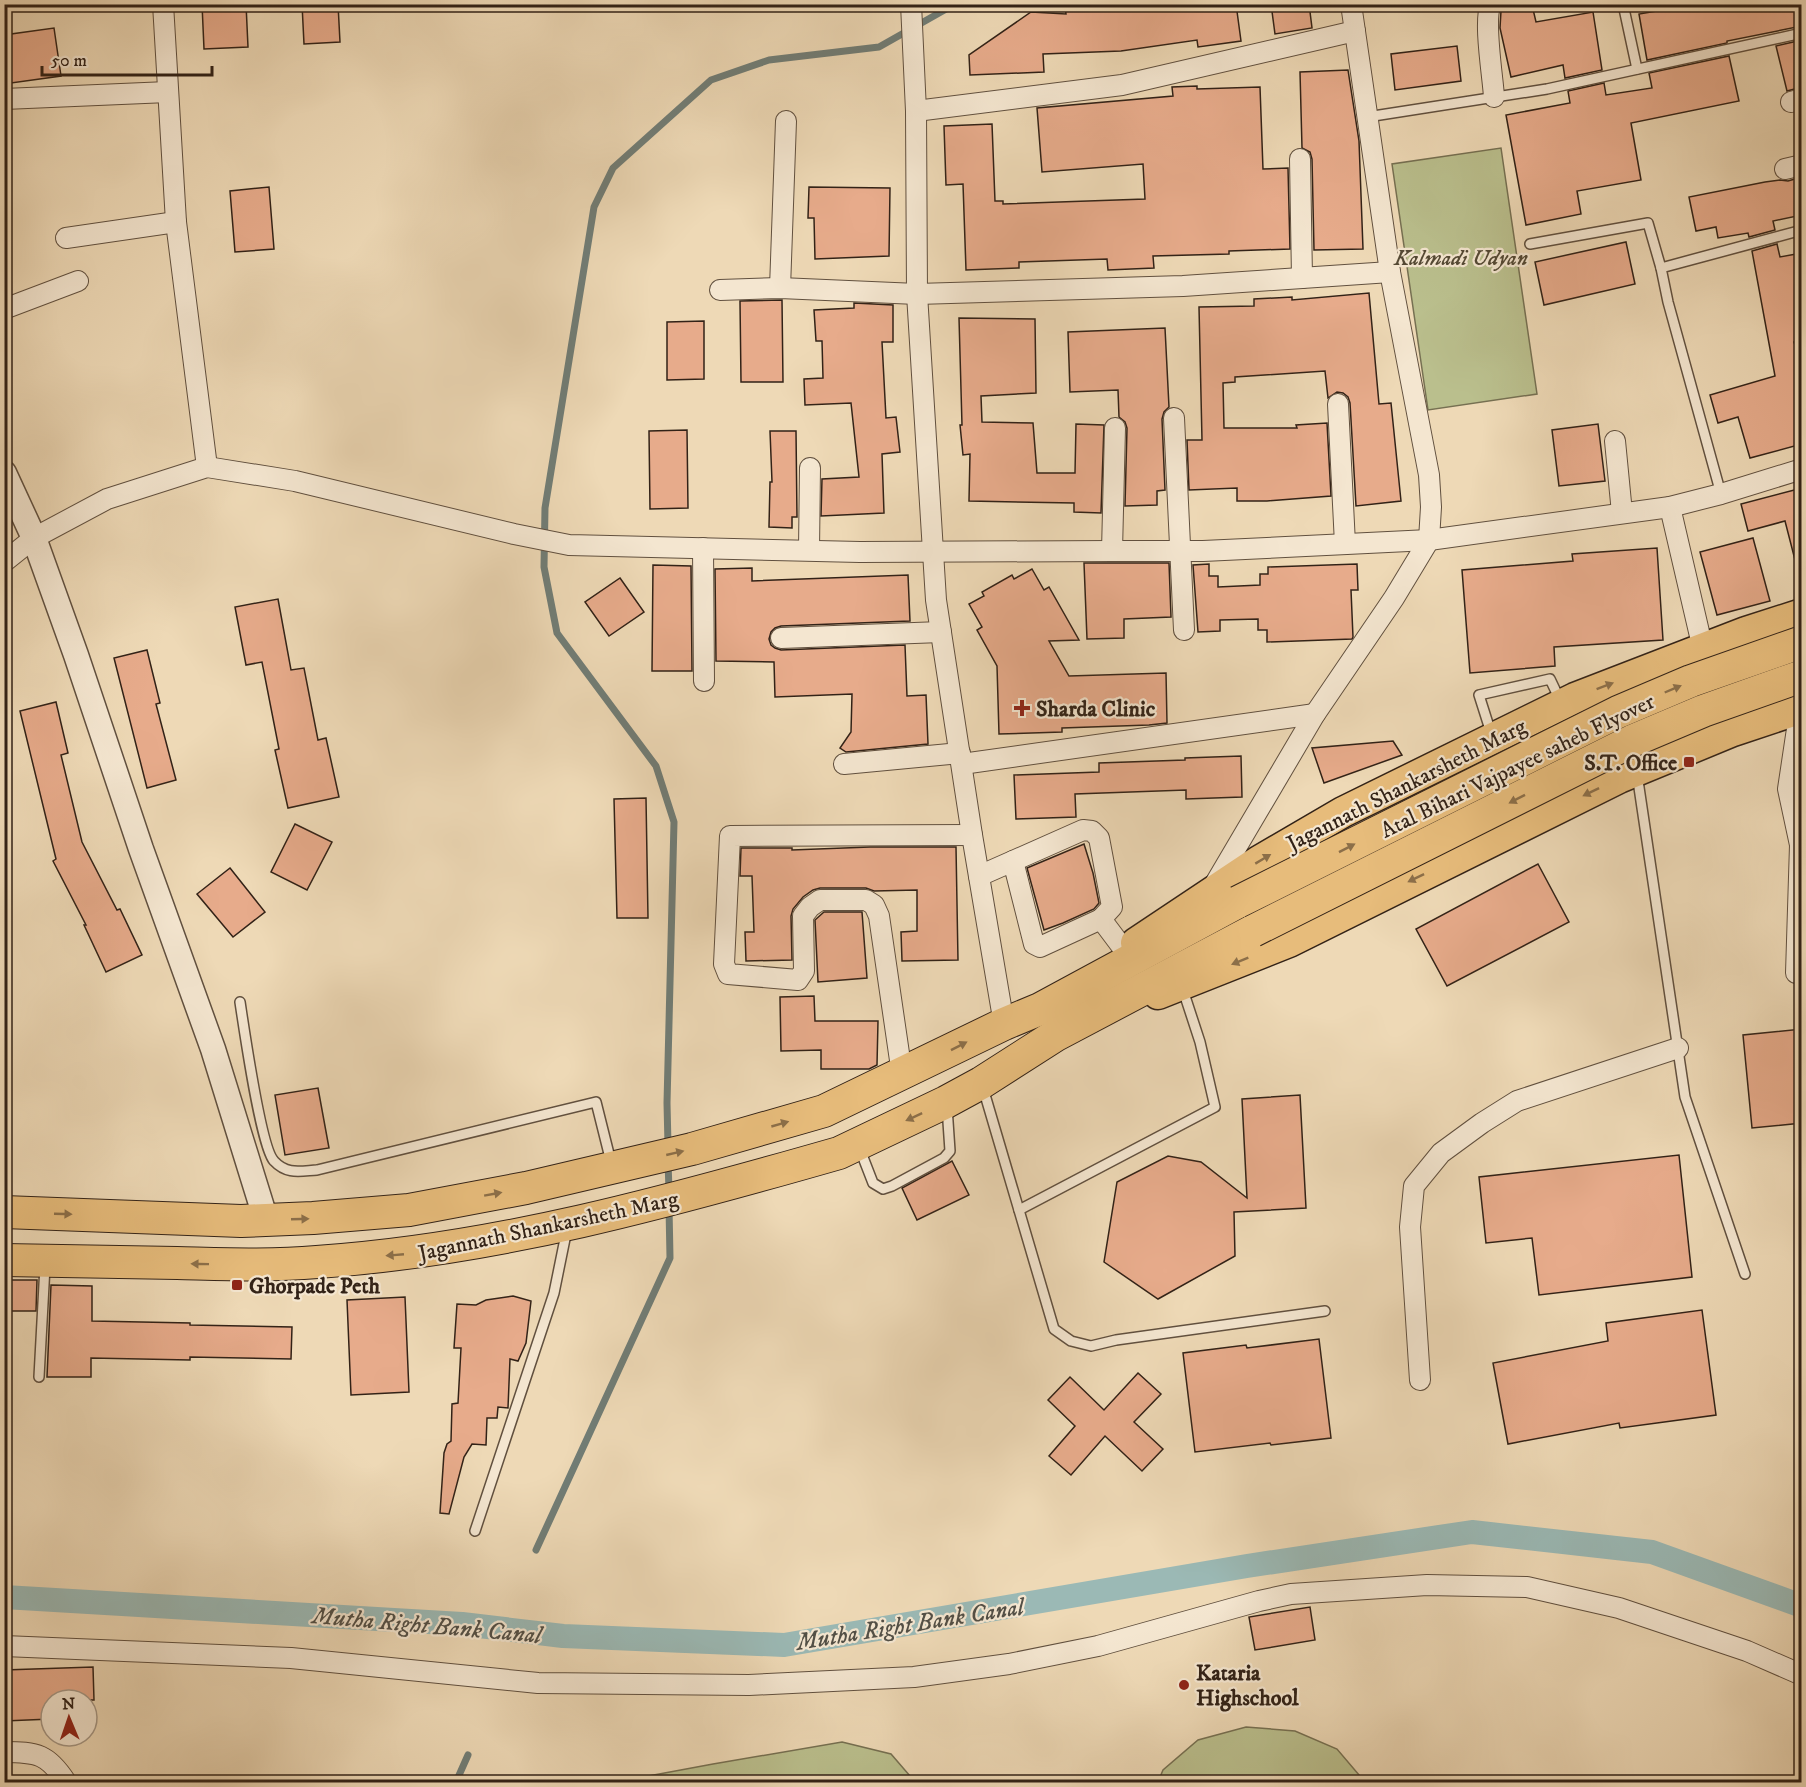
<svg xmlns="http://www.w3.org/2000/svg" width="1806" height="1787" viewBox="0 0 1806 1787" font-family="'IM FELL DW Pica',serif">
<rect width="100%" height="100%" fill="#eed9b6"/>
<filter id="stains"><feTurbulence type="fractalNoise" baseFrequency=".00333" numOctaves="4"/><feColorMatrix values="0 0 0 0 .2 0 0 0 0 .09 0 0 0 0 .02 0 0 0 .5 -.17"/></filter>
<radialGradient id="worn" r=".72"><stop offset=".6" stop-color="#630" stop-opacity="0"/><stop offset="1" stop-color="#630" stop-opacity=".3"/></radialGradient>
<g fill="#babf8d" stroke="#767052" stroke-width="1.5">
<path d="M1501,148l36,246 -109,16 -36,-246z"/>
<path d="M1246,1727l49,4 42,18 28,33h-207l5,-12 35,-30z"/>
<path d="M842,1742l49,12 19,22 9,6h-303l97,-18z"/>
</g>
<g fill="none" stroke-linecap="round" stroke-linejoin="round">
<g stroke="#717d76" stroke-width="7">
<path d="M668,1145l-1,-42 7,-281 -18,-56 -99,-133 -13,-66 1,-59 49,-301 19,-39 98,-88 58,-20 110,-13 76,-43"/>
<path d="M668,1162l1,28"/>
<path d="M536,1550l134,-292 -1,-51"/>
<path d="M456,1782l12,-27"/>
</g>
<path stroke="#9bb9b5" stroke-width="24" d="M4,1597l458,27 101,12 221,9 463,-79 225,-34 180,20 150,54"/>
</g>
<g fill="#e7ab8b" stroke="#322217" stroke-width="1.5">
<path d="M202,4h44l2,43 -44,2z"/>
<path d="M302,4h36l2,38 -36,2z"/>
<path d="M1065,4h171l5,37 -43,6 -1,-7 -76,11 -78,3 1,18 -74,3 -1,-20 62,-43 35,2z"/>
<path d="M1271,4h38l3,24 -37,6z"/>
<path d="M1698,4h104v22l-75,15v2l-80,17 -8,-46z"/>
<path d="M1532,5l4,17 57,-10 9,58 -37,8 -2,-13 -52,12 -11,-49 1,-17z"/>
<path d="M54,28l7,48 -57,8v-49z"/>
<path d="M1802,40v47l-15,4 -11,-45z"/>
<path d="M1457,46l4,35 -66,9 -4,-36z"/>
<path d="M1729,56l10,45 -108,22 10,57 -64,11 4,23 -55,11 -20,-110 64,-12 -2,-12 36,-8 2,12 46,-7 -3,-15z"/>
<path d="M1348,70l11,71 4,108 -49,1 -2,-91 -2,-7 -8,-4 -2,-76z"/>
<path d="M1197,86v3l63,-2 3,82 25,-1 2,81 -61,2v3l-76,2 1,12 -46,2 -1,-11 -88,3v6l-53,2 -3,-86 -17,1 -2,-59 48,-2 3,77h8v3l142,-5 -2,-35 -101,8 -5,-64 136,-12 -1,-9z"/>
<path d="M1802,177v38l-29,6 2,9 -26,7 -1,-4 -30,5 -2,-11 -20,4 -7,-34 76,-15 15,-2 8,1z"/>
<path d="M269,187l5,62 -39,3 -5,-61z"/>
<path d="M809,187l81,1 -1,68 -74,3 -1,-41h-6z"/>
<path d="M1626,242l9,42 -91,21 -9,-43z"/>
<path d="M1777,244l3,13 22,-4v87l-8,2 8,26v76l-52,14 -12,-41 -20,6 -8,-28 65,-19 -23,-125z"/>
<path d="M1369,293l10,111 12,-1 10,98 -45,5 -6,-103 -2,-6 -5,-4 -6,-1 -9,6 -3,-27 -90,6v5l-12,1 1,45h73l-1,-3 31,-2 4,73 -64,5h-30v-13l-48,2 -2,-50h15l-3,-133 55,-1v-7l38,-2v3z"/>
<path d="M782,300l1,82h-42l-1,-81z"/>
<path d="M854,303l39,2v37h-11l4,76 10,-1 4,35 -18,2 2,59 -63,3 1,-37 37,-2 -8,-74 -46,2 -1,-26 19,-1 -1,-37h-6l-2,-31 40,-2z"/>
<path d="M959,318l76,1 1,74 -55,3 1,26 51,1 4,50h38l1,-49 28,1 -3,88 -27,-1v-9l-105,-2 1,-47 -7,1 -3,-30h2z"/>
<path d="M704,321v58l-37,1v-58z"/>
<path d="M1165,328l4,79 -5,5 -2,7 3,71 -8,1v14l-32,1 2,-78 -2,-6 -6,-5 -1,-27 -48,2 -2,-60z"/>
<path d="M1598,424l7,57 -46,5 -7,-56z"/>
<path d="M687,430l1,78 -38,1 -1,-78z"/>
<path d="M770,431h26l1,86h-5v11l-23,-1 1,-45h2z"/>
<path d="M1802,488v71l-7,1 -10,-39 -37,10 -7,-27z"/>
<path d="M1753,538l17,63 -53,14 -17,-63z"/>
<path d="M1657,548l6,92 -109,7 1,19 -85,7 -8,-103 111,-9 -1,-7z"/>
<path d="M1084,563h85l2,54 -47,2v19l-37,1z"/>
<path d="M1209,564v12h9v11l42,-2v-11h8v-7l89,-3 1,26h-7l2,47 -1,2 -85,3v-12h-9v-11l-38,1v11l-22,1 -5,-67z"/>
<path d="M653,565l38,1 1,105h-40z"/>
<path d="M752,568v13l156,-6 2,46 -129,5 -6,2 -4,4 -2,7 2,6 4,3 6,2 124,-5 2,51 19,-1 2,49 -82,8 -6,-4 11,-16 1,-38 -77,3 -1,-35 -58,-1 -1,-92z"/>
<path d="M1032,569l12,21 5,-3 30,53 -30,1 20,35 97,-3 1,50 -18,2 -87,3v4l-63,2 -2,-68 -20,-36 5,-3 -13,-23 15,-8 -2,-4 30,-17 2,4z"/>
<path d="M620,578l24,34 -35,24 -24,-34z"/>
<path d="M278,599l13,71 13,-2 14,72 8,-2 13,59 -51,11 -13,-58 4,-1 -17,-87 -16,3 -11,-58z"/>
<path d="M147,650l13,53 -4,1 20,76 -29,8 -33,-130z"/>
<path d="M56,702l12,51 -7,2 21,87 35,68 3,-1 22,46 -36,17 -22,-47h2l-33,-64 3,-2 -36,-148z"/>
<path d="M1393,741l9,14 -78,28 -12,-35z"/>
<path d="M1241,756l1,41 -56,2v-9l-111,4 1,23 -60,2 -2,-44 85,-3v-9l86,-3v-2z"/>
<path d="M646,798l2,120h-31l-3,-119z"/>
<path d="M295,824l37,18 -25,48 -36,-18z"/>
<path d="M1084,844l9,29 6,30 -5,6 -31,14 -19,7 -17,-62z"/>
<path d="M870,847h86l2,113 -56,1 -1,-29 16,-1v-41l-43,1 -8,-3h-46l-7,2 -10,7 -10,12 -2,7 1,44 -46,1 -1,-29h9l-2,-56h-12l1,-28h51v2z"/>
<path d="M1538,864l31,58 -122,64 -31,-57z"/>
<path d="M230,868l35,44 -32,25 -36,-43z"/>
<path d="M824,912h38l5,66 -49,4 -3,-62z"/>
<path d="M814,996l1,25h63l-1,44 -8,4h-48v-19l-40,1 -1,-54z"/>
<path d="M1802,1029v94l-50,5 -9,-93z"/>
<path d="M318,1088l11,60 -44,7 -10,-60z"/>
<path d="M1300,1095l6,113 -72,4 1,44 -77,43 -54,-37 13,-80 51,-26 33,6 46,36 -5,-99z"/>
<path d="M1679,1155l13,122 -153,18 -7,-57 -46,5 -7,-66z"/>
<path d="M952,1161l17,34 -52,25 -15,-32z"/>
<path d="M4,1280h33l-1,31h-32z"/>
<path d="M51,1285l41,1v35l98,2v2l102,2 -1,32 -101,-2v3l-99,-2v19h-44z"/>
<path d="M513,1296l18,5 -5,42 -8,18 -8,-2 -2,49 -10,-1 -1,11h-10l-1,27 -14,-1 -8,13 -15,57 -9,-1 4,-60 3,-9 4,-3 1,-37 6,-1 3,-55h-7l3,-44 19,1 10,-5z"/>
<path d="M405,1297l4,95 -58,3 -4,-95z"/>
<path d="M1702,1310l14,105 -96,13 -1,-5 -111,21 -15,-81 115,-22 -2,-18z"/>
<path d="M1319,1339l12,99 -60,7 -1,-2 -75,9 -12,-99 63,-8 1,3z"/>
<path d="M1138,1373l23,21 -27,28 29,27 -21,22 -37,-35 -34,39 -22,-19 26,-30 -27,-26 22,-23 34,33z"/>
<path d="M1310,1607l5,33 -60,10 -6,-33z"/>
<path d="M93,1667l1,33h-43v19l-47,2v-51z"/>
</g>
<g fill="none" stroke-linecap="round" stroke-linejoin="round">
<defs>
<g id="service">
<path d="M1623,4l14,65"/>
<path d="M1367,117l180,-28 255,-56"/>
<path d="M1530,244l118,-21 13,45"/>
<path d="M1721,494l-53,-192 -7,-34 141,-38"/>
<path d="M1492,736l-13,-41 71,-16 10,21"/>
<path d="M1637,774l48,323 60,177"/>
<path d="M240,1002c4,26 21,146 34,159 13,14 26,10 43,9l279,-68 15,60"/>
<path d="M983,1088l71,241 17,12 20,5 25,-6 209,-29"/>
<path d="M859,1147l14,36 10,6 9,-3 52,-28 6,-7 -3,-44"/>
<path d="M1019,1210l196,-103 -15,-65 -18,-55"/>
<path d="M39,1377l6,-111"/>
<path d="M475,1531l79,-238 13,-64"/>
</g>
<g id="minor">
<path d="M163,4l13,218 31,245"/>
<path d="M911,4l5,107 1,183 19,306 36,235 32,189"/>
<path d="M1491,4c-8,15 2,74 3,93"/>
<path d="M4,99l164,-7"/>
<path d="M1791,102l11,-3"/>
<path d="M916,111l206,-26 233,-54"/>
<path d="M1300,159l2,119"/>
<path d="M1785,169l17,-4"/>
<path d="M66,238l110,-16"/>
<path d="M780,288l6,-167"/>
<path d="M720,290l60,-2 137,6 266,-8 207,-14"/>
<path d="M4,309l74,-28"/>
<path d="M1338,404l7,140"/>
<path d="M1174,418l10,212"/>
<path d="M1615,441l7,72"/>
<path d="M1670,507l33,142 24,66"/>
<path d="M703,548l1,133"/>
<path d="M809,550l1,-82"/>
<path d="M1112,551l3,-123"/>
<path d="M4,562l30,-24 73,-39 100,-32 88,14 219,53 55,11 291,7 252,-1h91l226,-11 241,-33 51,-13 81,-25"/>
<path d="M781,638l160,-6"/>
<path d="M844,764l116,-11"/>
<path d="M962,764l353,-50"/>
<path d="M1013,861l70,-31 9,1 7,7 13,69 -11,12 24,32"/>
<path d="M979,876l34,-15 21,83 6,3 61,-28"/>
<path d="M1213,887l102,-173 79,-116 35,-58 2,-33 -2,-32 -39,-203 -39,-268"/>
<path d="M1796,973l4,-128 -12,-56 12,-80"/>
<path d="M902,1074l-23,-158 -5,-11 -8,-5h-46l-10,7 -7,9 1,55 -6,9 -70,-6 -4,-10 6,-128 242,-1"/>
<path d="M1420,1380l-10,-153 4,-41 27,-33 41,-30 35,-22 161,-53"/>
<path d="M4,1646l287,12 247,25 211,2 165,-8 95,-13 89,-18 161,-45 32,-7 136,-9 100,2 92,21 128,43 55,24"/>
<path d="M4,1752c33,0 44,2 62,30"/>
</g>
<path id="tertiary" d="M4,473l30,65 42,117 65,194 72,200 53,171"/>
<g id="primary">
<path d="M1136,943l123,-82 84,-49 232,-114 171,-66 56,-18"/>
<path d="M1158,994l131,-52 330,-164 114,-47 69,-23"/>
</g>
<g id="trunk">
<path d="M4,1212l237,9 72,-3 96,-8 117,-22 166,-39 132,-38 180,-87 36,-15 198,-107"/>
<path d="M4,1260c58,1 115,2 173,3 46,1 93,3 140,-1 178,-12 351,-60 522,-109l107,-51 35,-19 75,-48 197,-104"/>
</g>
</defs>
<use href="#service" stroke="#61503f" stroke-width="12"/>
<use href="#minor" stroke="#61503f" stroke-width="22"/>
<use href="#tertiary" stroke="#61503f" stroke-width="27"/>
<use href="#primary" stroke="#322217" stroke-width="33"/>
<use href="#trunk" stroke="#322217" stroke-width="34"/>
<use href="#service" stroke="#f4e6d0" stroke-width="9"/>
<use href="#minor" stroke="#f4e6d0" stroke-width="20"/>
<use href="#tertiary" stroke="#f4e6d0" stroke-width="24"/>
<use href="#primary" stroke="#e7bc7b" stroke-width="30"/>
<use href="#trunk" stroke="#e7bc7b" stroke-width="32"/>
<defs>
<g id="trunk-bridge">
<path d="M1238,902l380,-190 73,-31 111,-39"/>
<path d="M1253,931l379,-190 71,-30 99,-35"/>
</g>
</defs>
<use href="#trunk-bridge" stroke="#322217" stroke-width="34" stroke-linecap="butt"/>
<use href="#trunk-bridge" stroke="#e7bc7b" stroke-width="32"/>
</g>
<defs><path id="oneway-solid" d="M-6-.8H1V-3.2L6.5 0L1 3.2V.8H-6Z" transform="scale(1.5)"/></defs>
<g fill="#8c6f49">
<use href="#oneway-solid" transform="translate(1605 686) rotate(-21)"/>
<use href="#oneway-solid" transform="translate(1673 689) rotate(-23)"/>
<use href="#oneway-solid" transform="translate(1591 792) rotate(154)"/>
<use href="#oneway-solid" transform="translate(1517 799) rotate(153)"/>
<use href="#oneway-solid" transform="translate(1347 848) rotate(-27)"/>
<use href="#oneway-solid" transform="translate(1263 859) rotate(-31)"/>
<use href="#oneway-solid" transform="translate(1416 878) rotate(154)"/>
<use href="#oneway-solid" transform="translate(1240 961) rotate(158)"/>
<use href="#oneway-solid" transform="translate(959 1046) rotate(-27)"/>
<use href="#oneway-solid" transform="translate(914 1117) rotate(155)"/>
<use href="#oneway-solid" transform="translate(780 1124) rotate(-16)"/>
<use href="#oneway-solid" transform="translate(675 1153) rotate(-13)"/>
<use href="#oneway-solid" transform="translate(493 1194) rotate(-10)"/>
<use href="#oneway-solid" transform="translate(63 1214) rotate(2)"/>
<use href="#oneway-solid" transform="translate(300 1219) rotate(-2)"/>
<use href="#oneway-solid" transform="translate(395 1255) rotate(175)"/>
<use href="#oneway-solid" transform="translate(200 1264) rotate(-179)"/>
</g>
<g fill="#8f2418" stroke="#f4e6d0" stroke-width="2">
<path d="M1019 699h6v6h6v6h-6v6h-6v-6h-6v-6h6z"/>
<rect x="1683" y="756" width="12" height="12" rx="3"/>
<rect x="231" y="1279" width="12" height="12" rx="3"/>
<circle cx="1184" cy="1685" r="6"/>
</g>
<g text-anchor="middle" stroke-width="4.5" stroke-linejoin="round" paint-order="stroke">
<g font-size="22" font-style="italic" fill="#544934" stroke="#f4e6d0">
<text x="1461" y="265">Kalmadi Udyan</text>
</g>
<g font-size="22" font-weight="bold" fill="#322217" stroke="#f4e6d0" text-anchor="start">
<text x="1036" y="716">Sharda Clinic</text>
<text x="1677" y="770" text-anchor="end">S.T. Office</text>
<text x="249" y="1293">Ghorpade Peth</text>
<text x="1196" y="1680">Kataria<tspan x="1196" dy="25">Highschool</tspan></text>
</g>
<g font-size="22" fill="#322217" stroke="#f4e6d0">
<text transform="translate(1517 765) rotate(-26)" y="8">Atal Bihari Vajpayee saheb Flyover</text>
<text transform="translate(1406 784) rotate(-27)" y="8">Jagannath Shankarsheth Marg</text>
<text transform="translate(548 1225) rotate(-12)" y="8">Jagannath Shankarsheth Marg</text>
</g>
<g font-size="24" font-style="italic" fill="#524f46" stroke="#f4e6d0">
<text transform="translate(910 1624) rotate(-9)" y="8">Mutha Right Bank Canal</text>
<text transform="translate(427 1625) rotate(5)" y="8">Mutha Right Bank Canal</text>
</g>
</g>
<rect width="1806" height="1787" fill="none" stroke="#eed9b6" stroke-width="24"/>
<rect x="6" y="6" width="1794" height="1775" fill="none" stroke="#322217" stroke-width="3"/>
<rect x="12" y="12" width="1782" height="1763" fill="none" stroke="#322217" stroke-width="1.5"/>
<g transform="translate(69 1718) rotate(358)"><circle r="28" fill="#f4e6d0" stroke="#a69886" stroke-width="1.5"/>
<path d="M0-4.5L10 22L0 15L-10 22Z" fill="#8f2418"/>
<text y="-9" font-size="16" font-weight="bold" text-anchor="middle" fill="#322217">N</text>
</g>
<path d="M42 66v9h170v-9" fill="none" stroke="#322217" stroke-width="3"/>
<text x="51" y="66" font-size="18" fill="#322217" stroke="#f4e6d0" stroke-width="4.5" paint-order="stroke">50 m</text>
<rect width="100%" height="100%" filter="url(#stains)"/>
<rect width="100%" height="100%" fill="url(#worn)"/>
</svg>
